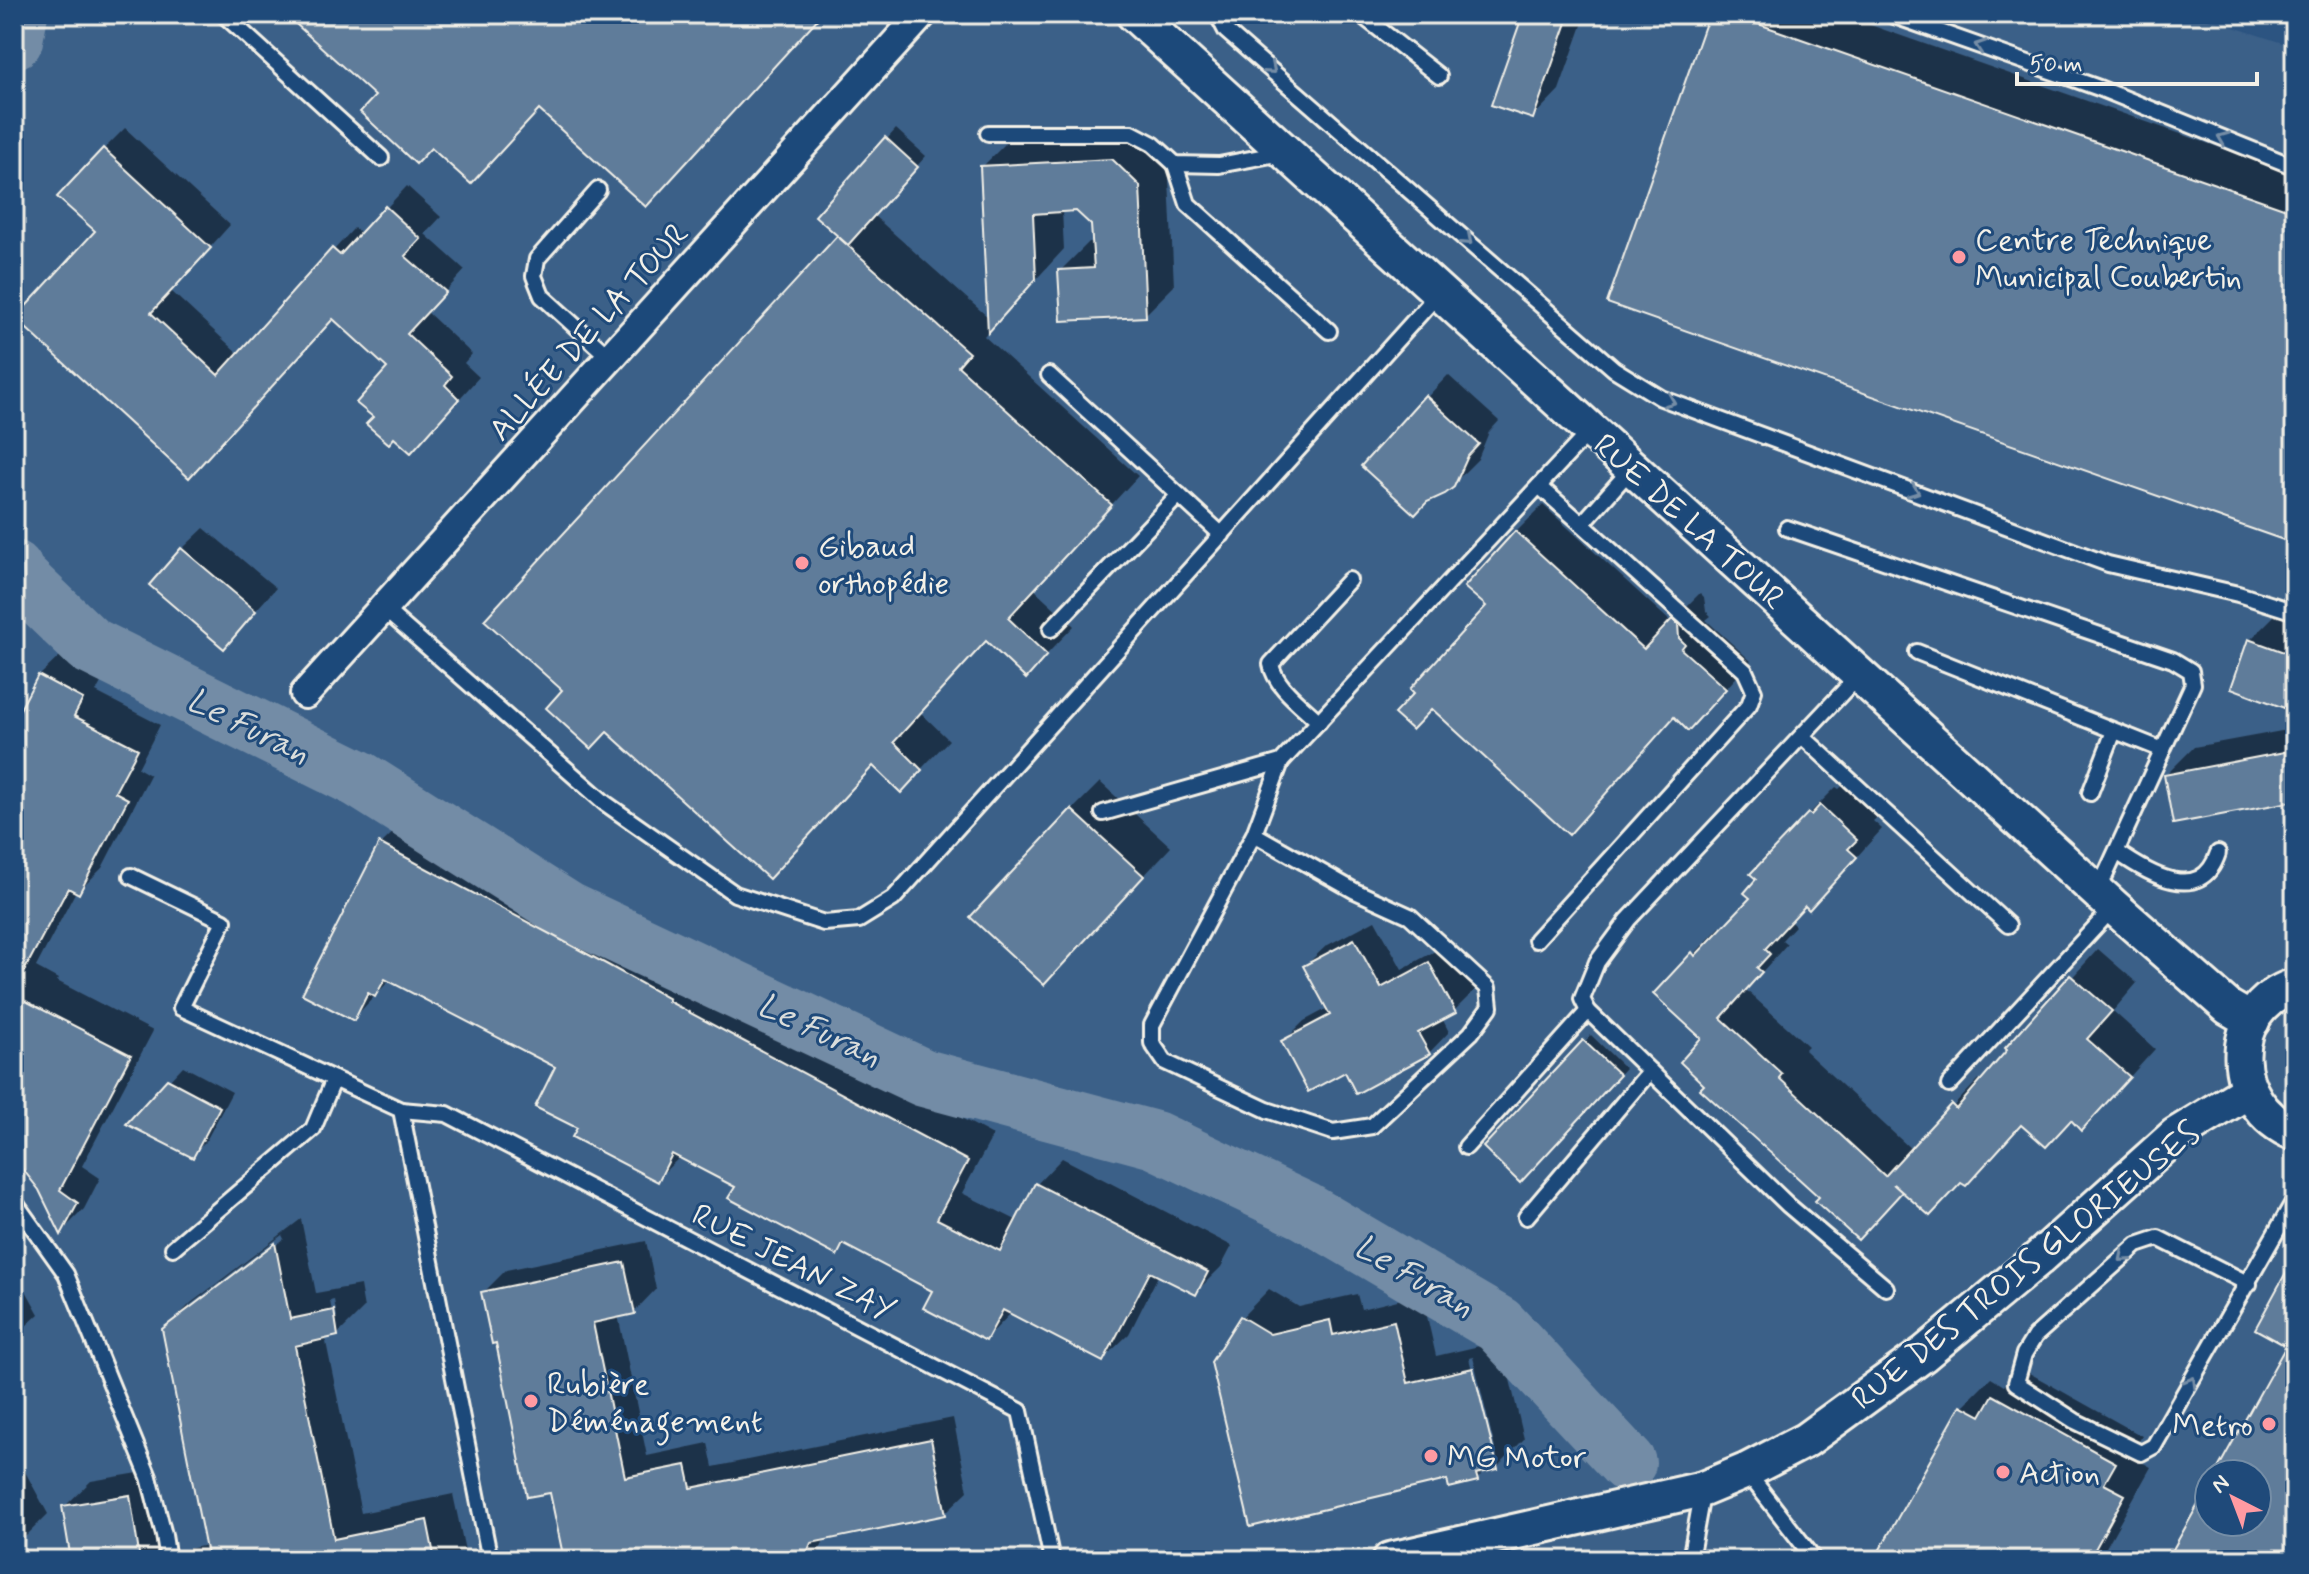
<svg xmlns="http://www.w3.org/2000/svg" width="2309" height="1574" viewBox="0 0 2309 1574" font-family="Mynerve,sans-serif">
<rect width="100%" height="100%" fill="#2c5481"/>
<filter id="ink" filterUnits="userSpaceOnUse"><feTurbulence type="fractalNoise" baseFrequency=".0125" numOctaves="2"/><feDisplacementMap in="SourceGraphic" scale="16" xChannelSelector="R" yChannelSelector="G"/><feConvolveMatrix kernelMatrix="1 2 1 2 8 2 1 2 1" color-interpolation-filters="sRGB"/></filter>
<g filter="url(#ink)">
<path fill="#3b6088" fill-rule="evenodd" d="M14,14h2179l102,33v1513h-2281zM2209,1474h48v48h-48z"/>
<g fill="#0007" fill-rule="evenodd">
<path d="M288,14h535l-149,161 -134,-66 -69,73z"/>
<path d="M1488,14h98l-27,76 -26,27 -12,-92z"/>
<path d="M1711,14h128l456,160v368z"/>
<path d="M125,128l105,97 -59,66 68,63 115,-126 8,6 45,-48 34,31 -16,17 40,36 -38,42 45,42 -8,9 15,14 -47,52 -56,-12 14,-49 -56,-51 -124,138 -113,-225 7,-81z"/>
<path d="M896,129l30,27 -53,59 116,103 -7,-151 29,-29 130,-7 27,26 6,129 -29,29 -85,-44 29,-29h5l-1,-18 -16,-15 -15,1 2,39 -80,87 154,140 -104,113 40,37 -48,50 -38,-36 -67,73 28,27 -48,50 -27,-25 -309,-75 -78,-70 353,-384 47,-97z"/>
<path d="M1448,375l51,46 -10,11 -11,27 -34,34 -81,-28z"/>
<path d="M1543,505l128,117 29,-29 4,4 2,14 5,5 -5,4 45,41 -36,40 -40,15 -106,116 -80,-227 27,-73z"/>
<path d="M204,528l72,60 -53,59 -41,-98z"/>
<path d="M2278,612l17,6v181l-129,-24 28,-28 93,-17 -5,-25 -33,-64z"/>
<path d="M63,653l42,22 -9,17 64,33 -22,43 12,7 -48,93 -24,24 -2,-1 -40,76 22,12 -1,2 96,50 -71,135 18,12 -16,31 -23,23 -20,-44 -27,-33v-451l9,5 16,-33z"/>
<path d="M1849,780l34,32 -10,9 9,8 -46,51 -30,24 -16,17 5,5 -13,14 5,4 -41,46 62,56 -4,4 108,100 67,-71 3,3 28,-32 -2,-2 90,-99 39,34 -24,28 42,38 -47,52 -36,17 -49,6 -31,33 -88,33 -46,48 -36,-41 -115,-113 -3,-46 -48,-44 64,-67 3,3 30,-32 56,-84 27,-27 3,2z"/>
<path d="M1100,782l71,65 -127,135 28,-172z"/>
<path d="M407,819l227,121 60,33 -1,2 300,160 -31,58 56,28 19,-37 25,-26 170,88 -11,21 -26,26 -36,-19 -30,60 -26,25 -91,-47 -26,27 -51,-49 -88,-47 -10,10 -99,-67 -57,-30 -24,23 -77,-52 -23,-61 -167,-86 -36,38 27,-174z"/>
<path d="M1375,920l27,49 48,-26 25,47 -21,21 -12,7 7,14 -20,21 -83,17 -63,-28 21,-21 24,-13 -23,-42 21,-20z"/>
<path d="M1591,1035l34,33 -105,112 -34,-33z"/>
<path d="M183,1066l49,26 -26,49 -14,14 -23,-74z"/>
<path d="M301,1219l15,74 44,-8 4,23 -27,27 -12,2 36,176 92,-19 14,66h-394l-9,-53 27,-26 65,-11 14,83 37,-8 -43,-215 27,-27zM282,1235l2,4 -95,72v-5zM334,1300l3,17h-4l-3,-16z"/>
<path d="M646,1241l10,48 -22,23 -16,3 29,141 61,-13 5,24 240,-49 15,73 -23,22 -120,25 -10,22h-249l-14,-70 -54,-149 -14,-49 22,-22z"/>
<path d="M14,1269l25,45 -25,23z"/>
<path d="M1269,1289l30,18 58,-13 4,15 61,-15 14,62 65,-15 23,98 -27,28 -10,2 -10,10 -28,-1 -236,-116 29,-45zM1473,1357l24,100h-4l-24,-99z"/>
<path d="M2022,1369l120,67 -12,20 21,11 -52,93h-222l86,-154 28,-28 13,8z"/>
<path d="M22,1466l26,48 -22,22 -12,6v-71z"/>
</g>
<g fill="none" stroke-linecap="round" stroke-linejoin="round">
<g stroke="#738ca6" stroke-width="58">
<path d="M14,40l5,-26"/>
<path d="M14,569l2,6 73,70 270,134 209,132 356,167 231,62 150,71 194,114 128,138"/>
</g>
</g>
<g fill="#5e7b9a" stroke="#f4f1e8" stroke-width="2">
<path d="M285,14h537l-176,193 -107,-97 -68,74 -40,-36 -15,16 -56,-52 15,-16z"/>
<path d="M1523,14h47l-37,105 -42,-14z"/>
<path d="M1709,14h21l565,198v332l-688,-241z"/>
<path d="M885,137l33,30 -70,78 -33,-29z"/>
<path d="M103,148l108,100 -60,65 67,62 114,-127 8,7 45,-49 36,33 -16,17 41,36 -39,42 45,42 -7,9 14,14 -48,54 -17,-15 -5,6 -23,-20 7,-7 -17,-14 31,-35 -54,-49 -144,159 -174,-160 80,-87 -38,-34z"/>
<path d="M1112,159l28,27 6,131 -85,4 -3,-51 36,-2 -3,-43 -15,-14 -43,3 3,65 -48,54 -8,-167z"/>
<path d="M837,236l132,117 -11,13 154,139 -104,113 39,37 -21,24 -40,-38 -92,101 28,28 -21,23 -28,-27 -104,113 -162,-147 -16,17 -45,-41 16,-18 -78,-70z"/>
<path d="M1425,395l54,49 -11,12 -14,31 -9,7 -18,8 -12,13 -54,-49z"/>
<path d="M1515,531l129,118 28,-30 6,5 1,14 6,6 -4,5 45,40 -38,42 -14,-14 -105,118 -137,-126 -20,21 -18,-16 20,-21 -4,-4 76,-83 -22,-19z"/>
<path d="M181,548l75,63 -32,38 -75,-64z"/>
<path d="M2248,639l47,17v56l-64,-24z"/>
<path d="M38,675l45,24 -9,17 64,33 -23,43 13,7 -49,95 -11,-6 -54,102v-269z"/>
<path d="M2295,750v51l-122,23 -9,-49z"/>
<path d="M1820,805l37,35 -9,9 9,8 -48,53 -4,-4 -40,43 5,5 -13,14 5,4 -41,46 61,56 -3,4 106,98 66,-72 5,5 51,-59 -2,-2 65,-73 42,36 -25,28 43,38 -49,54 -10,-11 -25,27 -25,-22 -55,61 -5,-3 -31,33 -37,-32 9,8 -44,48 -43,-39 4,-4 -119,-108 4,-4 -24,-23 21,-24 -48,-44 39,-42 3,4 55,-58 -6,-5 12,-14 -6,-5 58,-61 3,2z"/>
<path d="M1071,809l73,67 -100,109 -74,-68z"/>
<path d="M379,843l229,122 61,34 -1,2 300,160 -31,58 63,32 35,-68 173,89 -12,23 -46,-23 -47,90 -100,-52 -17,31 -63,-33 9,-17 -89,-47 -6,12 -109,-58 7,-11 -63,-33 -14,28 -86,-45 5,-9 -42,-21 20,-40 -170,-88 -10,18 -7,-4 -14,28 -52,-27z"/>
<path d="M1354,939l27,49 48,-26 27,51 -38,20 12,21 -74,40 -11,-22 -37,20 -27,-51 49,-26 -27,-49z"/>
<path d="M14,995l117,60 -71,135 18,13 -17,32 -22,-45 -25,-32z"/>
<path d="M1583,1040l37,35 -100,108 -37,-36z"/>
<path d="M167,1079l53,28 -27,51 -67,-34z"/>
<path d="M275,1243l15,76 44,-9 4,26 -43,10 39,193 93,-19 8,40h-227l-46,-231z"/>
<path d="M2295,1256v304h-128l42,-75v37h48v-48h-42l71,-128 -31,-17z"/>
<path d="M624,1262l11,52 -42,9 32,154 61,-12 5,23 240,-49 15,76 -135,28 -7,17h-240l-14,-67 -23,4 -31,-154 -4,1 -11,-52z"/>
<path d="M1240,1316l30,18 60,-14 3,15 61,-14 14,62 65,-15 25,101 -22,5 2,7 -29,7 -2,-8 -197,47 -39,-165z"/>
<path d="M1993,1395l123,68 -12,21 21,11 -36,65h-215l87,-155 20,11z"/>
<path d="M130,1495l10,65h-69l-9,-54z"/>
</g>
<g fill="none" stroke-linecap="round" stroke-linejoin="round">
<defs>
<g id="service">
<path d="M223,14l158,144"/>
<path d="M1217,14l9,17 388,338 47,29 447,166 130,30 57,18"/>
<path d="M1360,14l79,62"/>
<path d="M1889,14l210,74 196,79"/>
<path d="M988,133h144l21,11 22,20 44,1 62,-12"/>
<path d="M1175,164l13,40 141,127"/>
<path d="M598,190l-61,69 -3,17 8,20 68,62"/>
<path d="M1049,375l173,160"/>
<path d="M1539,486l43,38"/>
<path d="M1787,528l386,132 18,11 2,13 -95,207"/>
<path d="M383,608l222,195 130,91 89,29 35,-3 34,-21 546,-606"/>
<path d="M1051,629l128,-134"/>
<path d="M1917,652l246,98"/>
<path d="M1859,675l-231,245 -31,42 -15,37 6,12 200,194 98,83"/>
<path d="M1319,722c-16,-16 -44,-35 -48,-58l78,-84"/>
<path d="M1802,736l206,189"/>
<path d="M2090,793l24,-62"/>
<path d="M1103,813l178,-51 309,-331"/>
<path d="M1254,834l101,57 55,25 78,72 2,19 -19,26 -99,93 -39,6 -66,-22 -102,-48 -13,-19v-18l102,-191 27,-72"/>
<path d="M2117,852c30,21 84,54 101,1"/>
<path d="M131,876l93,45 -43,87 220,102 89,450"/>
<path d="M1536,940l213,-235 5,-14 -9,-20 -163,-147 50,-56"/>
<path d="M1949,1085l165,-178"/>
<path d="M401,1110l46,4 573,297 32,149"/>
<path d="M1466,1147l122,-136"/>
<path d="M14,1201l52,73 83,203 15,58 4,25"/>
<path d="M1526,1217l124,-146"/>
<path d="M173,1248l140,-119 21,-50"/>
<path d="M2249,1284l-91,-46 -21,7 -102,91 -11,18 -8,29 59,38 66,32 13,-7 141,-247"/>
<path d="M1746,1471l69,89"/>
<path d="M1690,1560l13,-71"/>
</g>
<path id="minor" d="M305,694l617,-680"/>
<g id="tertiary">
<path d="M1134,14l980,893 114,100 24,14"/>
<path d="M2295,986c-73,23 -67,120 0,147"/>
<path d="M1390,1560l313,-71 43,-18 60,-31 118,-86 114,-95 138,-124 72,-44"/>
</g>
</defs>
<use href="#service" stroke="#f4f1e8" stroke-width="20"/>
<use href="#minor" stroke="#f4f1e8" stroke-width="34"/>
<use href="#tertiary" stroke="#f4f1e8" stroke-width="40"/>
<use href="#service" stroke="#1f4a7a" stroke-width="14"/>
<use href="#minor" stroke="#1f4a7a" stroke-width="28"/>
<use href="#tertiary" stroke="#1f4a7a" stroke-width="34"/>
</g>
<defs><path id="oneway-chevron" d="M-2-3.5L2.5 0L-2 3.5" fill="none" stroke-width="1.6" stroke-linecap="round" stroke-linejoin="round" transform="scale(2)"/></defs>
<g stroke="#748da6">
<use href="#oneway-chevron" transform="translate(1980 46) rotate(-161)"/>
<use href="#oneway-chevron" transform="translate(1271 69) rotate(41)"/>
<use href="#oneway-chevron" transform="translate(2223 138) rotate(-158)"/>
<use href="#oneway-chevron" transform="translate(1467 240) rotate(41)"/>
<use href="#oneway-chevron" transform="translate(1670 401) rotate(22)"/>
<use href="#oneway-chevron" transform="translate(1914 491) rotate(21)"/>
<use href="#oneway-chevron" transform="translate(2124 1257) rotate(139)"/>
<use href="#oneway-chevron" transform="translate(2191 1382) rotate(-60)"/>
</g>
</g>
<g fill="#ff9aa2" stroke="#1f4a7a" stroke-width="3">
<circle cx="1959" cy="257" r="8"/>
<circle cx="802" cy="563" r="8"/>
<circle cx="531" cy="1401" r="8"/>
<circle cx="2269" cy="1424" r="8"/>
<circle cx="1431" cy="1456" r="8"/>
<circle cx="2003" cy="1472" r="8"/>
</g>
<g text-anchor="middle" stroke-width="6" stroke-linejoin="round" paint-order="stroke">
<g font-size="32" fill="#f4f1e8" stroke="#1f4a7a" text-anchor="start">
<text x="1975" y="250">Centre Technique<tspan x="1975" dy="37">Municipal Coubertin</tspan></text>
<text x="818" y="556">Gibaud<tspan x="818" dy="37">orthopédie</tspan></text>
<text x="547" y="1394">Rubière<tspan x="547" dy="37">Déménagement</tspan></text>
<text x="2253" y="1435" text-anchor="end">Metro</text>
<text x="1447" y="1467">MG Motor</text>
<text x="2019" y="1483">Action</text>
</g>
<g font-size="32" fill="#f4f1e8" stroke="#1f4a7a">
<text transform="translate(588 331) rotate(-48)" y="11">ALLÉE DE LA TOUR</text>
<text transform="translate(1690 521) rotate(42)" y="11">RUE DE LA TOUR</text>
<text transform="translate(794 1262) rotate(27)" y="11">RUE JEAN ZAY</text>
<text transform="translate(2025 1265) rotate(-39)" y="11">RUE DES TROIS GLORIEUSES</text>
</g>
<g font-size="34" font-style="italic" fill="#dadddb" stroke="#1f4a7a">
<text transform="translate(249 725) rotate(26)" y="12">Le Furan</text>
<text transform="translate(820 1029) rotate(25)" y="12">Le Furan</text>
<text transform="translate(1415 1275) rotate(30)" y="12">Le Furan</text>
</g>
</g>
<rect width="2309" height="1574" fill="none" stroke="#1f4a7a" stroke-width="48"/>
<rect x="24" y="24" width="2261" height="1526" fill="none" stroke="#f4f1e8" stroke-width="3" filter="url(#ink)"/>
<g transform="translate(2233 1498) rotate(318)"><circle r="38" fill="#1f4a7a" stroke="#748da6" stroke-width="2"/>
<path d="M0-6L14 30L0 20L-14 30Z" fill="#ff9aa2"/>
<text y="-12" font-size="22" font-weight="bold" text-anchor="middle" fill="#f4f1e8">N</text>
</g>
<path d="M2017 72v12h240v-12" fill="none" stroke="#f4f1e8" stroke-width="4"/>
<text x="2029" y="72" font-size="24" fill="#f4f1e8" stroke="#1f4a7a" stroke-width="6" paint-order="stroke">50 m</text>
</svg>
